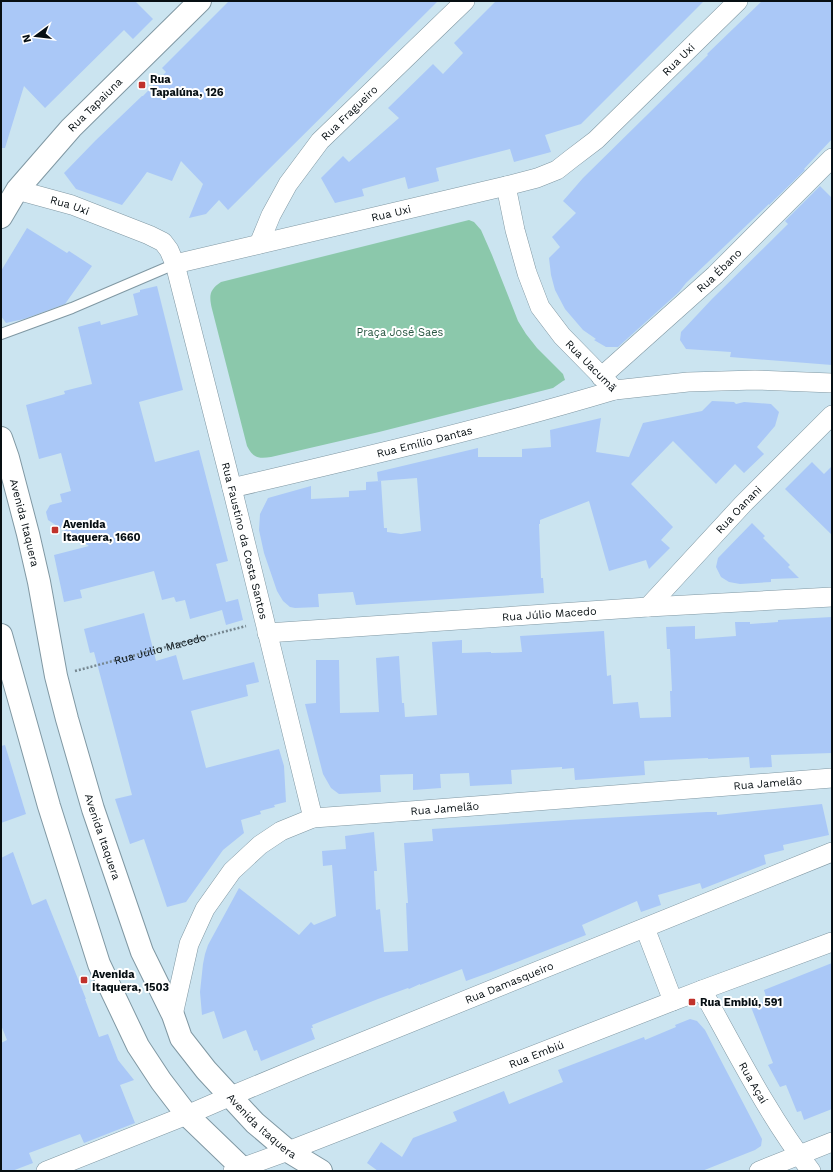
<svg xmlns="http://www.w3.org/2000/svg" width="833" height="1172" viewBox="0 0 833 1172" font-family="'Work Sans',sans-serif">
<rect width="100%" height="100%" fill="#cbe4f0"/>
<path fill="#8bc8ab" d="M469,220l5,2 7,8 11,25 19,48 7,18 8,13 11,14 26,26 2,6 -2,1 -10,7 -174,44 -108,25c-12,2 -18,1 -24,-11l-35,-137c-3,-13 -3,-19 9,-27z"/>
<g fill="#aac8f7">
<path d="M1,1h134l18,18 -20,20 -9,-9 -79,78 -21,-22 -19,62h-4z"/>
<path d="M229,1h209l-210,209 -9,-10 -13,14 -17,4 14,-34 -22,-23 -9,20 -25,-9 -8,11 -17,22 -46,-16 -12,-16 32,-33 46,-44h1l23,-24 -4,-4z"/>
<path d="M496,1h208l-123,123 -36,11 6,17 -37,10 -4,-13 -74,19 3,13 -31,8 -3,-12 -43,12 2,7 -29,7 -14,-25 22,-22 6,6 50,-44 -11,-10 45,-44 10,10 20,-21 -9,-10z"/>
<path d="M762,1h70v138l-28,30 1,1 -36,35v-1l-83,79 -7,9 -61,55h-12l-12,-7 2,-1 -13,-9 -18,-21 -10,-19 -4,-15 -2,-17 11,-11 -8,-10 24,-24 -13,-12 20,-23 125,-123 -1,-1z"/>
<path d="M820,186l12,12v167l-102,-8 1,-5 -45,-3 -6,-9 1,-8 31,-33 76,-75 -3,-3z"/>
<path d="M27,228l40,25 2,-2 23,15 -27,38 -41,15 -18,4 -5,-7v-45z"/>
<path d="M157,286l26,104 -44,12 16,60 44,-12 29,111 -12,3 4,15 6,23 12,-3 5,21 -17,5 -4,-15 -32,9 -5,-19 -9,2 -2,-5 -12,3 -8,-29 -74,19 2,8 -18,4 -10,-47 35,-9 -41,-26 -2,-8 4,-7 12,-3 -2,-8 11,-3 -10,-38 -22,6 -13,-54 39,-11 -1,-3 28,-7 -14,-57 22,-6 1,4 37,-10 -5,-21 7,-2v-2z"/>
<path d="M712,401l22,1 2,2 8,-2 27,2 8,8 -4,14 -18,21 7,7 -20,19 -9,-9 -19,20 -43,-43 -42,43 42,43 -12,13 9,8 -21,21 -3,-9 -37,11 -20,-70 -49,19v4h-1l2,54h2l1,15 -188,12 -3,-13 -35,2 1,13 -24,1 -5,-1 -7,-6 -6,-10 -13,-38 -5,-23 1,-16 8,-16 43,-12v13l38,-2v-6l17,-1v-8l15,-1 3,47h3v4l14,2 20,-3 -4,-53 -39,3 -1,-9 101,-24v9h44v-8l29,-2 -1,-17 51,-12 -5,34 33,5 14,-34 59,-12z"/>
<path d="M812,462l12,12 8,-8v69l-47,-46z"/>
<path d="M752,523l13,13 -2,2 27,27 -2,2 11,11 -28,1v3l-31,2 -11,-2 -8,-5 -5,-10 2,-9z"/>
<path d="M144,613l12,48 20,-6 7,25 71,-18 5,20 -13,3 2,11 -57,15 15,57 73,-19 5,17 2,36 -12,3 1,2 -15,4 1,3 -20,6 3,13 -21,17 -37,52 -19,5 -23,-68 -14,5 -15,-45 17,-4 -38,-143 -4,1 -6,-24z"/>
<path d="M832,617v136l-61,2 1,12 -22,1 -1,-11 -41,2v-1l-64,3 1,14 -70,5 -1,-12 -12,1v-2l-51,3 1,14 -42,2 -1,-13 -29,1 1,14 -28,2v-16l-33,1 1,17 -42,2 -8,-6 -8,-14 -18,-70 11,-1v-43h23l1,53 39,-1 -3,-54 23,-2 3,47h2l1,14 32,-2 -5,-73 30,-2v13l29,-1v1l31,-1 -2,-16 84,-5 3,45 4,-1 2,29 25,-2 2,16 31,-1 -1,-26h2l-2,-42h-3l-1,-22 29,-1v13l41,-3 -1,-14h15v2l28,-2v-2z"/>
<path d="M5,745l21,69 -25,9v-77z"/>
<path d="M822,804l7,31 -46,10 1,5 -20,5 2,9 -64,25 -2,-6 -42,12 3,10 -20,7 -4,-11 -55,24 4,10 -95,37 -25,9 -4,-12 -42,16v-1l-11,5 -1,-1 -30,11 -66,26 1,3h-2l4,11 -54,22 -4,-11 -3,1 -8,-21 -23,9 -9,-28 -12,4 -2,-23 3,-28 2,-10 3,-9 31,-57 60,47 12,-13 3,3 22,-9 -4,-51 -9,1 -1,-15 24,-2 -1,-13 29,-4 3,39h-3l2,39 4,-1 4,43 24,-1 -2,-48h2l-4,-60 29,-2 -1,-12 137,-9 138,-8h10v3z"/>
<path d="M13,852l19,53 14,-6 40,100h-1l14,38 9,-3 10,26 16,20 -14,5 15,38 -51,20 -4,-9 -51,19 4,10 -21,8h-11v-128l6,-3 -6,-15v-167z"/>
<path d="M832,963v146l-28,11 -3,-9 -4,1 -11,-27 -6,2 -12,-22 5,-2 -22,-56 16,-7 -3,-10z"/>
<path d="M690,1019l7,2 8,9 57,109 -1,7 -6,4 -53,21h-324l-11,-8 14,-21 21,15 11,-19 44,-17 -4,-9 51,-21 5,13 12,-5 42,-17 -5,-12 86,-33 1,3 31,-13 -1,-2z"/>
</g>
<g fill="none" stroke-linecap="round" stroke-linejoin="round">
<defs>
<path id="service" d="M1,334l71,-26 103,-44"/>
<g id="minor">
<path id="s2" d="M506,186l9,44 12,43 13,34 22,29 53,54 73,-8 67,-2 77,3"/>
<path id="s3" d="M17,190l55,15 77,30 14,7 6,8 6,14 57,224 81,330"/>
<path id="s4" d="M259,244l12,-29 17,-31 32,-43 145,-140"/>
<path id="s5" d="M175,264l331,-78 31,-8 20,-8 14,-11 25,-19 142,-139"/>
<path id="s6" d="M601,377l114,-102 117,-117"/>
<path id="s7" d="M232,488c128,-30 256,-60 383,-98"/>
<path id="s8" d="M648,607l95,-103 89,-89"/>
<path id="s9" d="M267,633l381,-26 184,-10"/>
<path d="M645,928l28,73"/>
<path id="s10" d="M702,990c34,61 66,125 109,181"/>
<path id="s11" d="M173,1015l16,-71 16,-35 27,-38 28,-26 21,-14 32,-13 97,-7 422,-33"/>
<path id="s12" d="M46,1171l141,-56 44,-19 72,-30 529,-214"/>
<path id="s13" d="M233,1171l55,-20 123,-48 262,-102 29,-11 130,-48"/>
<path d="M759,1171l73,-29"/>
</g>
<g id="tertiary">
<path id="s14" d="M1,217l16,-27 54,-62 129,-127"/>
</g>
<g id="primary">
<path id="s15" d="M1,438l7,20 20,76 11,48 17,94 11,43 26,90 49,143 31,63 8,23 25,32 49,53 33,28 33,20"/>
<path d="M1,635l48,171 50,158 39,82 23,35 26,34 55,53 5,3"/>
</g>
</defs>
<use href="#service" stroke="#8098a3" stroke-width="12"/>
<use href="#minor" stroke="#8098a3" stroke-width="20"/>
<use href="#tertiary" stroke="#8098a3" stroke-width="24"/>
<use href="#primary" stroke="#8098a3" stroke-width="24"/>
<path stroke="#768790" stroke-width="2.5" stroke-dasharray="2 2" stroke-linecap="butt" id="s1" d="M75,671l171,-45"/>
<use href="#service" stroke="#fff" stroke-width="10"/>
<use href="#minor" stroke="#fff" stroke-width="19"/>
<use href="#tertiary" stroke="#fff" stroke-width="22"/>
<use href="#primary" stroke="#fff" stroke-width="22"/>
</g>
<g fill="#c0322b" stroke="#fff" stroke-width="1.5">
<rect x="138" y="81" width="8" height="8" rx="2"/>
<rect x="51" y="526" width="8" height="8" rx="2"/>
<rect x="80" y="976" width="8" height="8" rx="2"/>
<rect x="688" y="998" width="8" height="8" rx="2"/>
</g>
<g text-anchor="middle" stroke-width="4" stroke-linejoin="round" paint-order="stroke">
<g font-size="11" fill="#070f13" stroke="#fff">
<text dy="4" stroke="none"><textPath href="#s5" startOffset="558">Rua Uxi</textPath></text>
<text dy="4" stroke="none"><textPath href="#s14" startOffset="147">Rua Tapaiuna</textPath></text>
<text dy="4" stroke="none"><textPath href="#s4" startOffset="161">Rua Fragueiro</textPath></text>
<text dy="4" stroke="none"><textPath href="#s3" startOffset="55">Rua Uxi</textPath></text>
<text dy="4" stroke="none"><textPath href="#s5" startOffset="222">Rua Uxi</textPath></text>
<text dy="4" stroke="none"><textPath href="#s6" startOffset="159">Rua Ébano</textPath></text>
<text dy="4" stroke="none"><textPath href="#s2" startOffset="204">Rua Uacumã</textPath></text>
<text dy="4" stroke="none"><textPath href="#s7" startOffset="198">Rua Emílio Dantas</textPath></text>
<text dy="4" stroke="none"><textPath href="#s8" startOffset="133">Rua Oanani</textPath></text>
<text dy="4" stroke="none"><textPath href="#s15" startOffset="88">Avenida Itaquera</textPath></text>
<text dy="4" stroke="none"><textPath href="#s3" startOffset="466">Rua Faustino da Costa Santos</textPath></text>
<text dy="4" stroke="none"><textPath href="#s9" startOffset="283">Rua Júlio Macedo</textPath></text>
<text dy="4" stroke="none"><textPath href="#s1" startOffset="88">Rua Júlio Macedo</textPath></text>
<text dy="4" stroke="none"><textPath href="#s11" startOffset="712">Rua Jamelão</textPath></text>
<text dy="4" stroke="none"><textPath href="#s11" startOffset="388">Rua Jamelão</textPath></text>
<text dy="4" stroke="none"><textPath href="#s15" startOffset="412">Avenida Itaquera</textPath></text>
<text dy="4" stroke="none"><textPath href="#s12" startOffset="500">Rua Damasqueiro</textPath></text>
<text dy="4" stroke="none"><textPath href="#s13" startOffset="325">Rua Embiú</textPath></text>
<text dy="4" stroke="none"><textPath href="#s10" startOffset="106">Rua Açaí</textPath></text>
<text dy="4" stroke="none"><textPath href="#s15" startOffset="748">Avenida Itaquera</textPath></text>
</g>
<g font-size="11" font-weight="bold" fill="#070f13" stroke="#fff" text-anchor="start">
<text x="150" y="83">Rua<tspan x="150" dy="13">Tapaiúna, 126</tspan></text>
<text x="63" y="528">Avenida<tspan x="63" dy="13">Itaquera, 1660</tspan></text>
<text x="92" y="978">Avenida<tspan x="92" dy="13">Itaquera, 1503</tspan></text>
<text x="700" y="1006">Rua Embiú, 591</text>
</g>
<g font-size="11" fill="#2a5844" stroke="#fff">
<text x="400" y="336">Praça José Saes</text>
</g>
</g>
<rect width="833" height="1172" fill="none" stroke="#070f13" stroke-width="4"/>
<g transform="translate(36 36) rotate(255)" stroke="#ffffff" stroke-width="3" paint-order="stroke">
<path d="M0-3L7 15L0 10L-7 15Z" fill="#070f13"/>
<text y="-6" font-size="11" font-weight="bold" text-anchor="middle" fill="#070f13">N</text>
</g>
</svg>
